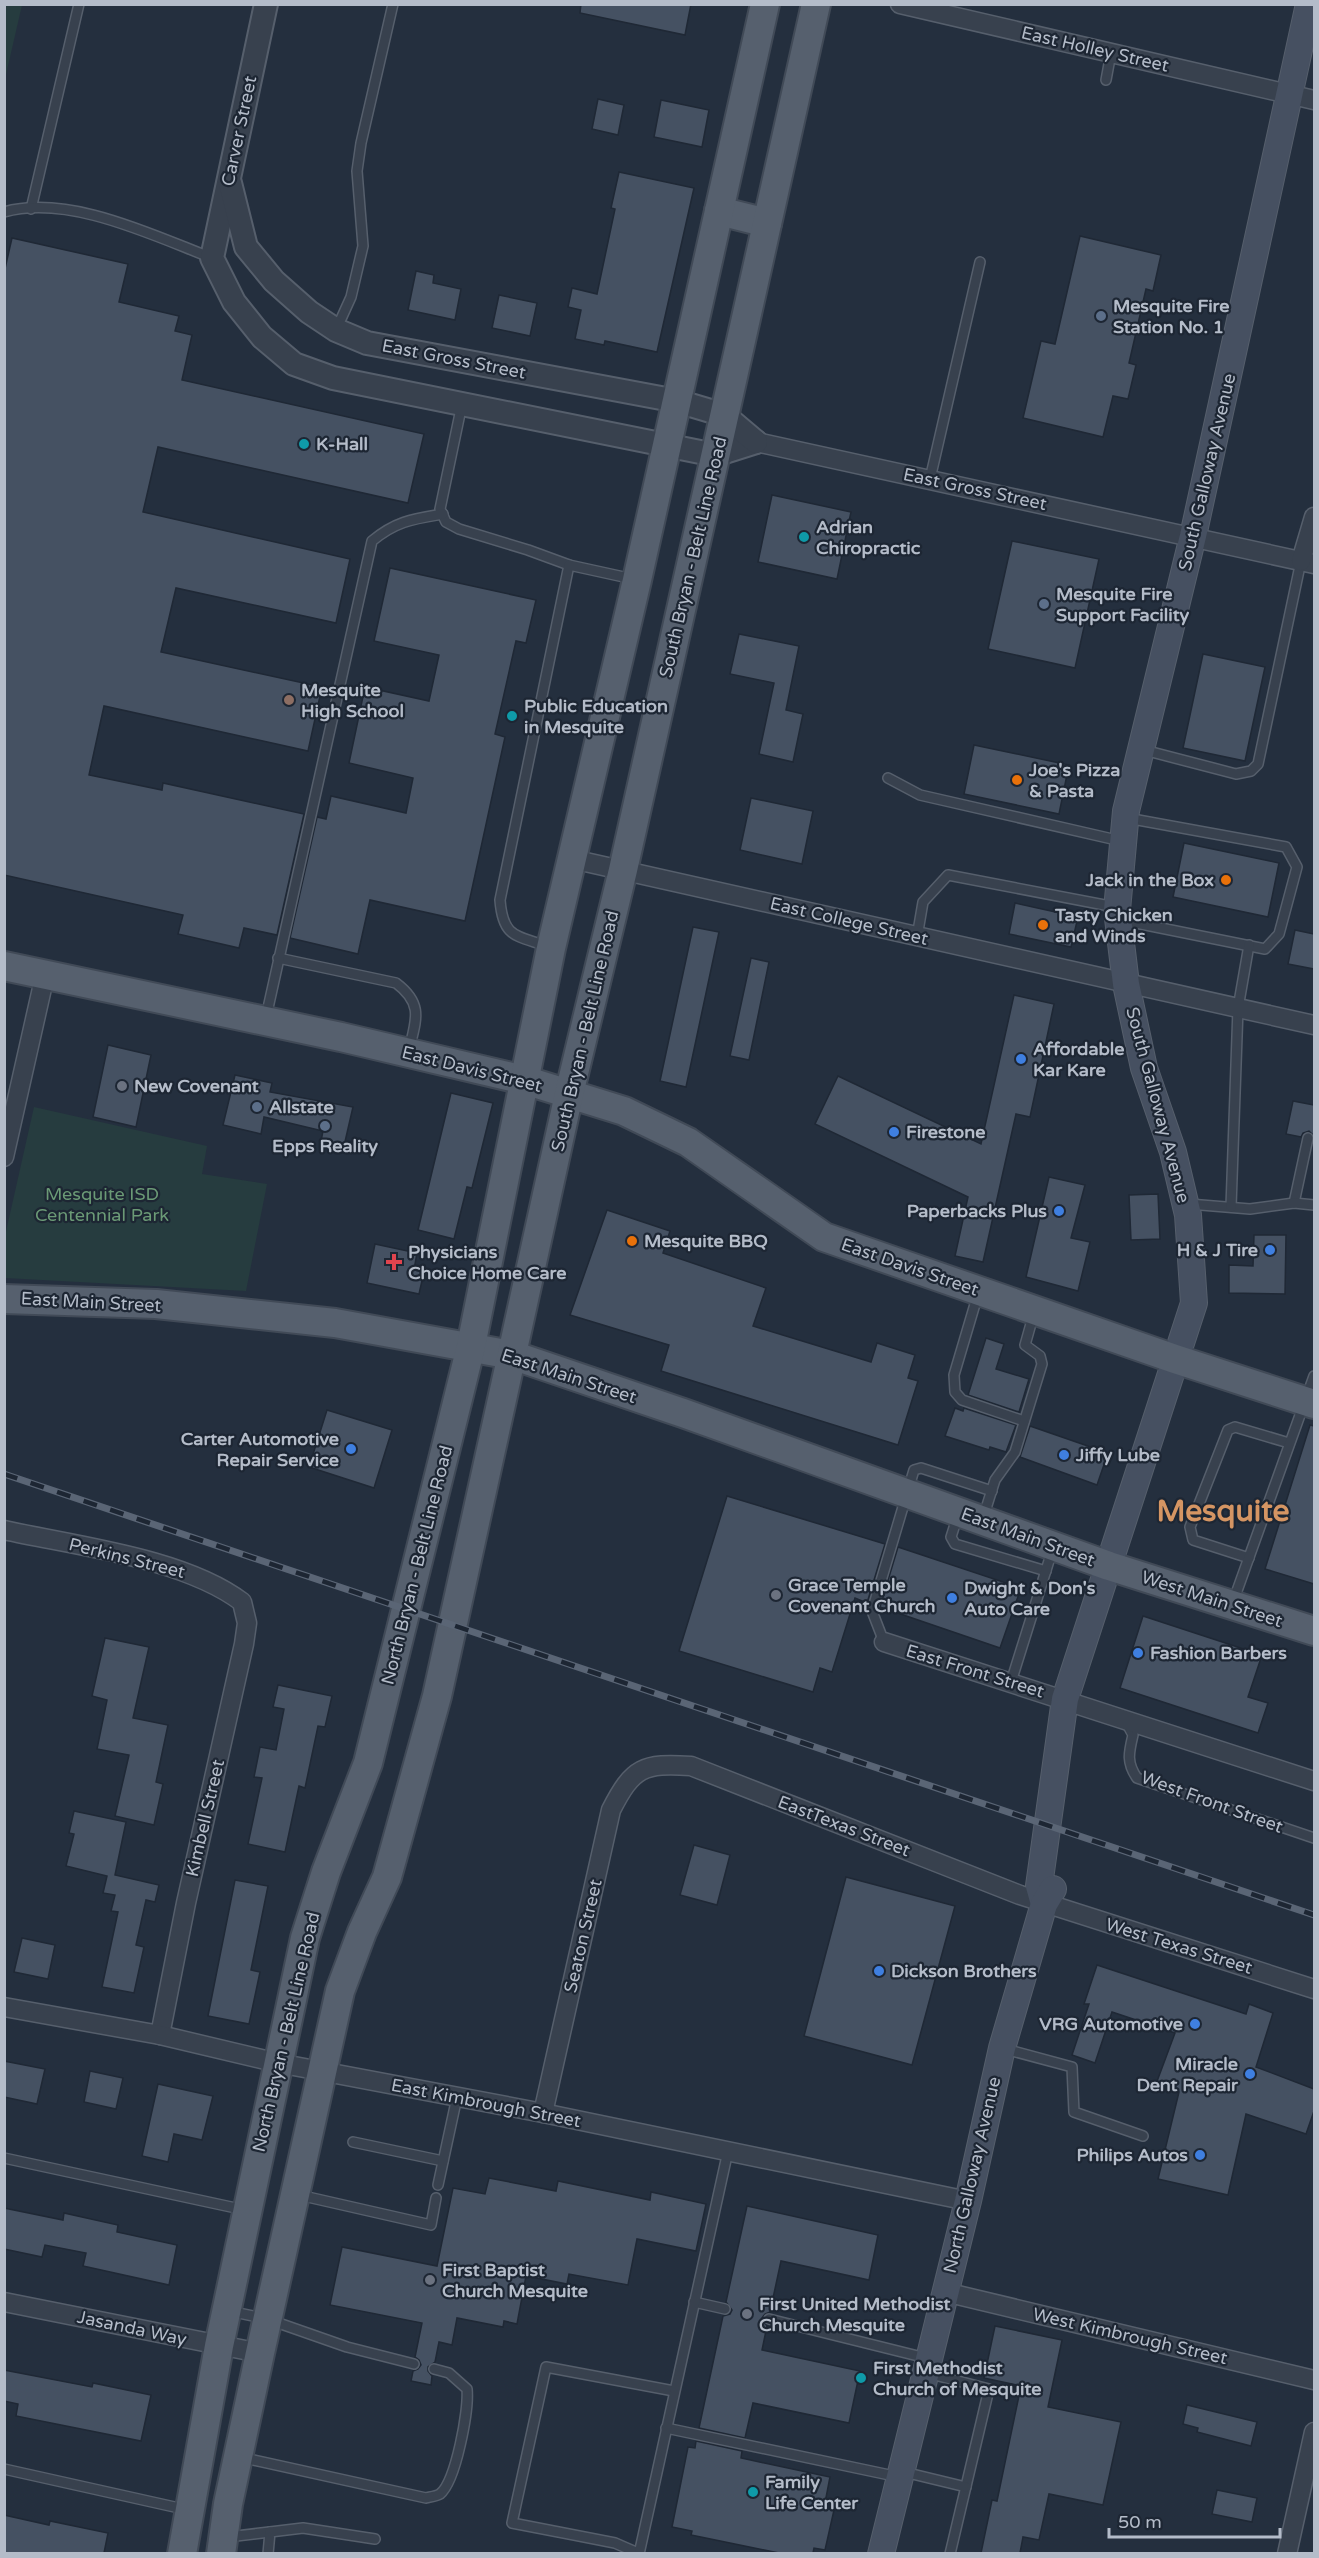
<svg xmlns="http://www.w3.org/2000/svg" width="1319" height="2558" viewBox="0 0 1319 2558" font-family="'Varela Round',sans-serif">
<rect width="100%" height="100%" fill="#242f3e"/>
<g fill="#263c3f">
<path d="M5,4l17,1 -17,74 -1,-74z"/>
<path d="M34,1107l173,39 -5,28 65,10 -21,107 -241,-13v-42z"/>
</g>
<g fill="#455162" stroke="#1f2835" stroke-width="1.5">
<path d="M581,4h110l-6,31 -105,-22z"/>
<path d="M598,99l26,6 -6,30 -26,-6z"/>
<path d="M661,100l48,10 -7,37 -48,-10z"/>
<path d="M619,172l75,16 -37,164 -52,-11 -1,4 -29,-6 6,-29 -13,-3 4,-19 25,6 18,-85 -4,-1z"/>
<path d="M1080,236l81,19 -8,36 -7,-2 -17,74 7,2 -8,34 -15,-3 -10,41 -80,-19 18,-77 14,3z"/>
<path d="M12,238l116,26 -9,38 60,14 -4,15 17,4 -10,45 242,54 -16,69 -250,-56 -15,65 207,47 -14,64 -160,-35 -15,64 161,35 -14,64 -204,-45 -15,69 73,15 1,-7 141,31 -27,121 -33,-7 -5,20 -61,-14 5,-19 -179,-40v-602z"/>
<path d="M416,271l18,4 -1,8 28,6 -6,31 -47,-10z"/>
<path d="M499,295l38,8 -7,33 -38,-8z"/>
<path d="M772,495l79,17 -14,67 -79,-17z"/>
<path d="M1012,541l87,18 -24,109 -87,-19z"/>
<path d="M390,568l146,32 -10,43 -10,-2 -21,93 10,3 -40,184 -95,-21 -12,54 -68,-16 27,-121 9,2 5,-23 75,17 7,-35 -64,-15 16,-76 64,14 10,-46 -65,-14z"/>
<path d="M739,634l60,12 -13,64 17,4 -10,48 -34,-8 15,-71 -44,-9z"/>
<path d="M1203,654l62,13 -20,94 -62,-13z"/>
<path d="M974,745l95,20 -10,49 -95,-20z"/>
<path d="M751,798l62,13 -11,53 -62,-14z"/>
<path d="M1184,843l95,20 -11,54 -95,-20z"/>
<path d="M1015,903l63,14 -7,30 -62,-13z"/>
<path d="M693,927l26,5 -33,155 -26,-6z"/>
<path d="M1295,930l19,4v35l-26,-5z"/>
<path d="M751,958l18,4 -20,98 -19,-4z"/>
<path d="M1014,995l40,9 -24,113 -14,-3 -33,148 -28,-6 13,-59 -153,-73 23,-48 143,68z"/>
<path d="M108,1045l43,10 -15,72 -43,-10z"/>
<path d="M235,1075l37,8 -2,9 83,15 -9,39 -23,-5 2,-10 -59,-14 -3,17 -38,-9z"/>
<path d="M451,1093l42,10 -21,85 -5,-1 -13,52 -36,-9z"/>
<path d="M1293,1101l21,4v31l-5,-5 -6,2 -2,4 -15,-3z"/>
<path d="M1049,1177l36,8 -14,53 19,4 -12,49 -52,-14z"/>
<path d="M1158,1194l2,45 -29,1 -2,-45z"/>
<path d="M607,1210l63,21 -7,22 103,35 -13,38 118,36 6,-19 38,12 -7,23 10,3 -20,64 -237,-74 8,-26 -99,-30z"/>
<path d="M1254,1235h32l-1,59 -56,-1v-28l24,1z"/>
<path d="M375,1244l42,9 -3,17 10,2 -5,22 -52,-11z"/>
<path d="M986,1338l18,6 -8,25 33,10 -10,33 -51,-17z"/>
<path d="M955,1408l8,3 1,-3 52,17 -10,27 -16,-5 -1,3 -44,-14z"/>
<path d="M327,1410l65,20 -18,58 -65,-21z"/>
<path d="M1310,1425l4,1v158l-49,-15z"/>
<path d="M1030,1426l78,27 -11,32 -77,-28z"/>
<path d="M727,1496l158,48 -18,59 -12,-5 -23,74 -12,-4 -7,24 -134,-41z"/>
<path d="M898,1547l123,41 -21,60 -120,-41z"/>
<path d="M1143,1616l119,39 -14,42 20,6 -10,30 -138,-45z"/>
<path d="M105,1638l44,9 -16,71 35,7 -12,57 7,2 -9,41 -39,-9 14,-61 -32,-6 10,-49 -15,-4z"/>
<path d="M278,1685l54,11 -7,31 -7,-1 -13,62 -6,-2 -14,66 -37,-8 14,-66 -8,-1 6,-30 16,3 8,-41 -11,-2z"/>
<path d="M74,1811l52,11 -11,53 44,10 -4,17 -9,-2 -10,45 8,2 -10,46 -32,-6 16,-75 -7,-1 4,-16 -12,-2 4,-17 -41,-10 8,-32 -5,-1z"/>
<path d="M694,1845l36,10 -13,50 -37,-10z"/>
<path d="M846,1877l109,29 -43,159 -108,-29z"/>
<path d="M235,1880l33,6 -17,84 9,2 -11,52 -41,-8z"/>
<path d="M22,1938l33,7 -7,34 -34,-7z"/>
<path d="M1097,1965l149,49 3,-10 24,9 -17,54 58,22v22l-8,23 -60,-20 -18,81 -70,-16 21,-87 -23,-8 19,-51 -63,-21 -17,51 -23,-8 17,-51h-5z"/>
<path d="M4,2061l41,8 -8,35 -33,-7z"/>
<path d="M90,2071l33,7 -7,31 -32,-7z"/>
<path d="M158,2084l55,12 -11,44 -28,-6 -6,28 -26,-6z"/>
<path d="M489,2178l67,13 2,-10 92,19 1,-8 55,12 -10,47 -59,-12 -9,46 -59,-11 -2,10 -41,-8 -9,48 -13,-3 -1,6 -46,-9 -5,27 -13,-3 -4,20 -7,5v4l4,5 -1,9 -20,-4 2,-10 5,-2 3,-4 -2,-5 -4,-3 7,-34 -92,-18 12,-58 95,19 16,-78 32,6z"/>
<path d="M747,2206l131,29 -9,45 -88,-19 -11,51 -5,2 -3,4 5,8 -5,24 98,21 -11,52 -96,-20 -8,35 -46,-10 24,-112 7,-2 2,-4 -6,-8z"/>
<path d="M4,2208l59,12 1,-7 54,12 -1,7 60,13 -8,40 -86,-19 3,-13 -41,-8 -3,12 -38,-8z"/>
<path d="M995,2326l67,14 -14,67 73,15 -18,83 -54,-11 -10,46 -16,-3 -3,16h-39l11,-53 5,1 24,-115 -37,-8z"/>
<path d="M4,2370l88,17 1,-4 58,12 -10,46 -125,-25 2,-12 -14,-3z"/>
<path d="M1187,2405l70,17 -6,24 -54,-14 1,-4 -15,-4z"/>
<path d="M696,2441l46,10 -1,7 89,19 -6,31 10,2 -9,40 -11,-2 -1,5h-34l-88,-18 1,-4 -20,-4 16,-80 7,1z"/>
<path d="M1217,2490l40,8 -5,24 -40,-8z"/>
<path d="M4,2515l45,10 1,-4 58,12 -4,20h-100z"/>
</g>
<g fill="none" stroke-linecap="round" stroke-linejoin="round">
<defs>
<g id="service">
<path d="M1106,80l5,-27"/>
<path d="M31,209l48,-205"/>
<path d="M4,212c65,-18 148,23 208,46"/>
<path d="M336,330l15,-33 12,-51 -6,-75 4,-28 32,-139"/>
<path d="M462,404l-22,105 6,13 13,7 69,21 41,15"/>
<path d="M930,479l50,-217"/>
<path d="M1144,750l92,24 15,-3 7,-7 43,-203"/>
<path d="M888,778l32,17 201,46"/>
<path d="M1121,920l144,29 14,-15 18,-67 -11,-20 -159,-29"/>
<path d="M917,937l6,-35 25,-27 167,32"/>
<path d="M549,947c-32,-12 -46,-8 -49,-47l69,-335 64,14"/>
<path d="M278,958l118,25c28,21 20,37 13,67"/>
<path d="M266,1017l106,-476c24,-20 41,-22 71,-27"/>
<path d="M1294,1203l14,-65"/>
<path d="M1189,1204l61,5 44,-6 20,2"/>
<path d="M1231,1207l7,-199 11,-63"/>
<path d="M978,1294l-24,81 1,17 7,8 62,21"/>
<path d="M958,1515l-7,22 4,7 91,27"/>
<path d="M983,1518l12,-38 20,-28 27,-88 -2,-8 -15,-11 9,-32"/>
<path d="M1249,1558l-56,-18 -3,-13 38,-97 7,-3 54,16"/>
<path d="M1233,1602l81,-226"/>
<path d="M884,1642l-12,-31 42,-141 7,-2 71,23"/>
<path d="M1011,1682l42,-134"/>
<path d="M1126,1722l7,13c-4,17 -7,27 4,43l177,60"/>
<path d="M1005,2049l67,18 2,45 69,24"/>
<path d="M353,2142l90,19"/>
<path d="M4,2158l241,52"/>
<path d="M438,2185l19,-88"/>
<path d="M299,2195l132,30 5,-27"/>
<path d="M694,2302l31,7"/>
<path d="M229,2311l38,8 80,28 67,17"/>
<path d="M769,2319l157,39"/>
<path d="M927,2373l62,16 -39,165"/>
<path d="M666,2428l233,49"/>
<path d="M240,2457l186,41c4,-1 11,-2 14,-4 16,-13 29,-84 27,-105l-18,-16 -15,-4"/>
<path d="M4,2469l184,41"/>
<path d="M904,2472l62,15"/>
<path d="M228,2537l42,-5"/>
<path d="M638,2553l-23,-10 -103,-20 34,-156 128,24"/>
<path d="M268,2554l2,-22 33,-4 72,11"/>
<path d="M639,2554l89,-403"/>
</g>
<g id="minor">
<path d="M900,4l414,96"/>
<path d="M756,442l558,122"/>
<path d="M1301,561l13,-44"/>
<path d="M572,859l742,166"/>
<path d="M4,1157l41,-182"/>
<path d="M4,1530c72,16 180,28 238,72l5,21 -3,21 -58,259 -26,132"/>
<path d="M884,1642l430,139"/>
<path d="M4,2007l156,28 118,28 265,50 425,88"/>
<path d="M543,2113l68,-303c22,-43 32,-47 80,-44l329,129 294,94"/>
<path d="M945,2292l369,88"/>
<path d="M4,2302l256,51"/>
<path d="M1287,2554l27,-122"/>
</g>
<g id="tertiary">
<path d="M266,4l-54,254 22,44 28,35 32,27 39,14 382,77 41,-13"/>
<path d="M230,183l16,64 28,34 35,31 27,18 31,13 310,58 47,14 32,27"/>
</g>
<g id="secondary">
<path d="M1044,1904l-5,-18 26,-187 129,-396 -6,-88 -15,-63 -29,-84 -18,-84 -9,-74 9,-99 67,-275 116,-532"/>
<path d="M881,2554l87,-353 34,-153 42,-144 9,-15"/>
</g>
<g id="primary">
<path d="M719,211l48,12"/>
<path d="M4,966l337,71 183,43 100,31 64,31 136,95 351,122 139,45"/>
<path d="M4,1299l152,5 179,19 177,32 171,58 426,153 205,65"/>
<path d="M182,2554l37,-208 86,-408 21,-66 42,-109 103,-417 80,-398 86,-368 128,-576"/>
<path d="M221,2554l7,-50 32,-151 80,-362 22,-59 25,-55 50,-181 132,-602 54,-224 193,-866"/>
</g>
</defs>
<use href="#service" stroke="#565f6c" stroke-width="12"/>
<use href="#minor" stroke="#565f6c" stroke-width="21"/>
<use href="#tertiary" stroke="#565f6c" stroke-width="26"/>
<use href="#secondary" stroke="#565f6c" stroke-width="28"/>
<use href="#primary" stroke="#414a57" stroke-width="32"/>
<use href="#service" stroke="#38414e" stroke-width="9"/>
<use href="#minor" stroke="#38414e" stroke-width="18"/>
<use href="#tertiary" stroke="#38414e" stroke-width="22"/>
<use href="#secondary" stroke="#465061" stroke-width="26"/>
<use href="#primary" stroke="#56606e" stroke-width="28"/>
<defs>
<path id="rail" d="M4,1474l1310,441"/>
</defs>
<use href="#rail" stroke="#5a6575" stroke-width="7"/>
<use href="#rail" stroke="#1d2633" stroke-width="4.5" stroke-dasharray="14" stroke-linecap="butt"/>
</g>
<g fill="#5c6f8a" stroke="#1d2633" stroke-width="2">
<circle cx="1101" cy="316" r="6"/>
<circle cx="1044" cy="604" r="6"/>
<circle cx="257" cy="1107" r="6"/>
<circle cx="325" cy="1126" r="6"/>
</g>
<g fill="#0f9aa8" stroke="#1d2633" stroke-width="2">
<circle cx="304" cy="444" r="6"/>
<circle cx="804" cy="537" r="6"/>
<circle cx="512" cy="716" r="6"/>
<circle cx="861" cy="2378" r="6"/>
<circle cx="753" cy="2492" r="6"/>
</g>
<circle fill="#8d6e63" stroke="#1d2633" stroke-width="2" cx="289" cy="700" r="6"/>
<g fill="#e8710a" stroke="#1d2633" stroke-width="2">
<circle cx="1017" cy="780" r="6"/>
<circle cx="1226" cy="880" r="6"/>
<circle cx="1043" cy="925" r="6"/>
<circle cx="632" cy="1241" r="6"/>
</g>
<g fill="#3f7fe0" stroke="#1d2633" stroke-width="2">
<circle cx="1021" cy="1059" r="6"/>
<circle cx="894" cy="1132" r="6"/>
<circle cx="1059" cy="1211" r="6"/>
<circle cx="1270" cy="1250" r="6"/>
<circle cx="351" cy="1449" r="6"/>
<circle cx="1064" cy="1455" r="6"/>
<circle cx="952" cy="1598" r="6"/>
<circle cx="1138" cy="1653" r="6"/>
<circle cx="879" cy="1971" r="6"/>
<circle cx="1195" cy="2024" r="6"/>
<circle cx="1250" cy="2074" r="6"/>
<circle cx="1200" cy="2155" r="6"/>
</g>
<g fill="#6b7280" stroke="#1d2633" stroke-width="2">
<circle cx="122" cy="1086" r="6"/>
<circle cx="776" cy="1595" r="6"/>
<circle cx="430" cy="2280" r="6"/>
<circle cx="747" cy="2314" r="6"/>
</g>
<path fill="#e0444e" stroke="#1d2633" stroke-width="2" d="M391 1253h6v6h6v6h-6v6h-6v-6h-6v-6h6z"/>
<g text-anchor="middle" stroke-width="4.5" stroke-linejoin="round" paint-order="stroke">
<g font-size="18" fill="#b4bcc9" stroke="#1d2633">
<text transform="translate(1095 49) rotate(13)" y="6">East Holley Street</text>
<text transform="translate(239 131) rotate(-78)" y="6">Carver Street</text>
<text transform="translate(454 359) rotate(11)" y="6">East Gross Street</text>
<text transform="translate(1207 472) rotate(-77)" y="6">South Galloway Avenue</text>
<text transform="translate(975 489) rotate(12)" y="6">East Gross Street</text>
<text transform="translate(693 557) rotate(-77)" y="6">South Bryan - Belt Line Road</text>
<text transform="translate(849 921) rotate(13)" y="6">East College Street</text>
<text transform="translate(585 1031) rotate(-77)" y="6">South Bryan - Belt Line Road</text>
<text transform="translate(472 1069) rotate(14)" y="6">East Davis Street</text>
<text transform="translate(1158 1105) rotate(75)" y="6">South Galloway Avenue</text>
<text transform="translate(910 1267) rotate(19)" y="6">East Davis Street</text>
<text transform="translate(91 1302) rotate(3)" y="6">East Main Street</text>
<text transform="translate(569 1376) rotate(18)" y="6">East Main Street</text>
<text transform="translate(1028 1537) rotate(20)" y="6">East Main Street</text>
<text transform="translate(127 1558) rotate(14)" y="6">Perkins Street</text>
<text transform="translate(417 1565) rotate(-76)" y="6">North Bryan - Belt Line Road</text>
<text transform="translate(1212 1599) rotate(18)" y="6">West Main Street</text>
<text transform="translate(975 1671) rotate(17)" y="6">East Front Street</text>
<text transform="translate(1212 1802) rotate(20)" y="6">West Front Street</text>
<text transform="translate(205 1818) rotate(-77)" y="6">Kimbell Street</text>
<text transform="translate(844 1826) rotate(21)" y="6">EastTexas Street</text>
<text transform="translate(583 1936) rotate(-77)" y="6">Seaton Street</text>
<text transform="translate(1179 1946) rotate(17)" y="6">West Texas Street</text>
<text transform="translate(286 2032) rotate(-77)" y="6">North Bryan - Belt Line Road</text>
<text transform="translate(486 2103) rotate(11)" y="6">East Kimbrough Street</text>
<text transform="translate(972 2175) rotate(-77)" y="6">North Galloway Avenue</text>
<text transform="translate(132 2328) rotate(12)" y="6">Jasanda Way</text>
<text transform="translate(1130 2336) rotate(13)" y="6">West Kimbrough Street</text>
</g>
<g font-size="18" font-weight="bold" fill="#b4bcc9" stroke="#1d2633" text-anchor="start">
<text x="1113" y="312">Mesquite Fire<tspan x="1113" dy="21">Station No. 1</tspan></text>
<text x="316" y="450">K-Hall</text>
<text x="816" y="533">Adrian<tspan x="816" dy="21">Chiropractic</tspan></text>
<text x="1056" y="600">Mesquite Fire<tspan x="1056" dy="21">Support Facility</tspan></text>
<text x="301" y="696">Mesquite<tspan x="301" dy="21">High School</tspan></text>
<text x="524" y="712">Public Education<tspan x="524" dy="21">in Mesquite</tspan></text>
<text x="1029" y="776">Joe's Pizza<tspan x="1029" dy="21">&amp; Pasta</tspan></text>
<text x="1214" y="886" text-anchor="end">Jack in the Box</text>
<text x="1055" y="921">Tasty Chicken<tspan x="1055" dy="21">and Winds</tspan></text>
<text x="1033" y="1055">Affordable<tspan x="1033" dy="21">Kar Kare</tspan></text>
<text x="134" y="1092">New Covenant</text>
<text x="269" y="1113">Allstate</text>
<text x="906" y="1138">Firestone</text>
<text x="325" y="1152" text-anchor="middle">Epps Reality</text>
<text x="1047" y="1217" text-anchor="end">Paperbacks Plus</text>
<text x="644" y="1247">Mesquite BBQ</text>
<text x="1258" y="1256" text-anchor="end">H &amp; J Tire</text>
<text x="408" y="1258">Physicians<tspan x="408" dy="21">Choice Home Care</tspan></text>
<text x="339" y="1445" text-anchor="end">Carter Automotive<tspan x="339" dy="21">Repair Service</tspan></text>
<text x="1076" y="1461">Jiffy Lube</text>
<text x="788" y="1591">Grace Temple<tspan x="788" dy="21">Covenant Church</tspan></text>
<text x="964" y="1594">Dwight &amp; Don's<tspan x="964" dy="21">Auto Care</tspan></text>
<text x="1150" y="1659">Fashion Barbers</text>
<text x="891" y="1977">Dickson Brothers</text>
<text x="1183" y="2030" text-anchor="end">VRG Automotive</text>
<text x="1238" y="2070" text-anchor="end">Miracle<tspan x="1238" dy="21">Dent Repair</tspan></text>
<text x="1188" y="2161" text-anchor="end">Philips Autos</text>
<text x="442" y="2276">First Baptist<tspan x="442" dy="21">Church Mesquite</tspan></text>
<text x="759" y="2310">First United Methodist<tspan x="759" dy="21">Church Mesquite</tspan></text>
<text x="873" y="2374">First Methodist<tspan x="873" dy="21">Church of Mesquite</tspan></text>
<text x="765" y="2488">Family<tspan x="765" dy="21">Life Center</tspan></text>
</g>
<g font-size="18" fill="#6b9a76" stroke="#1d2633">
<text x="102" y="1200">Mesquite ISD<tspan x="102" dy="21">Centennial Park</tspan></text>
</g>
<g font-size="30" font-weight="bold" fill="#d59563" stroke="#1d2633">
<text x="1223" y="1521">Mesquite</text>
</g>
</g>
<rect width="1319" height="2558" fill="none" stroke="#b4bcc9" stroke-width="12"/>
<path d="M1109 2528v9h171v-9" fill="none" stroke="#b4bcc9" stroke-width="3"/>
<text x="1118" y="2528" font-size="18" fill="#b4bcc9" stroke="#1d2633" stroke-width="4.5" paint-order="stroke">50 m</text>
</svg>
